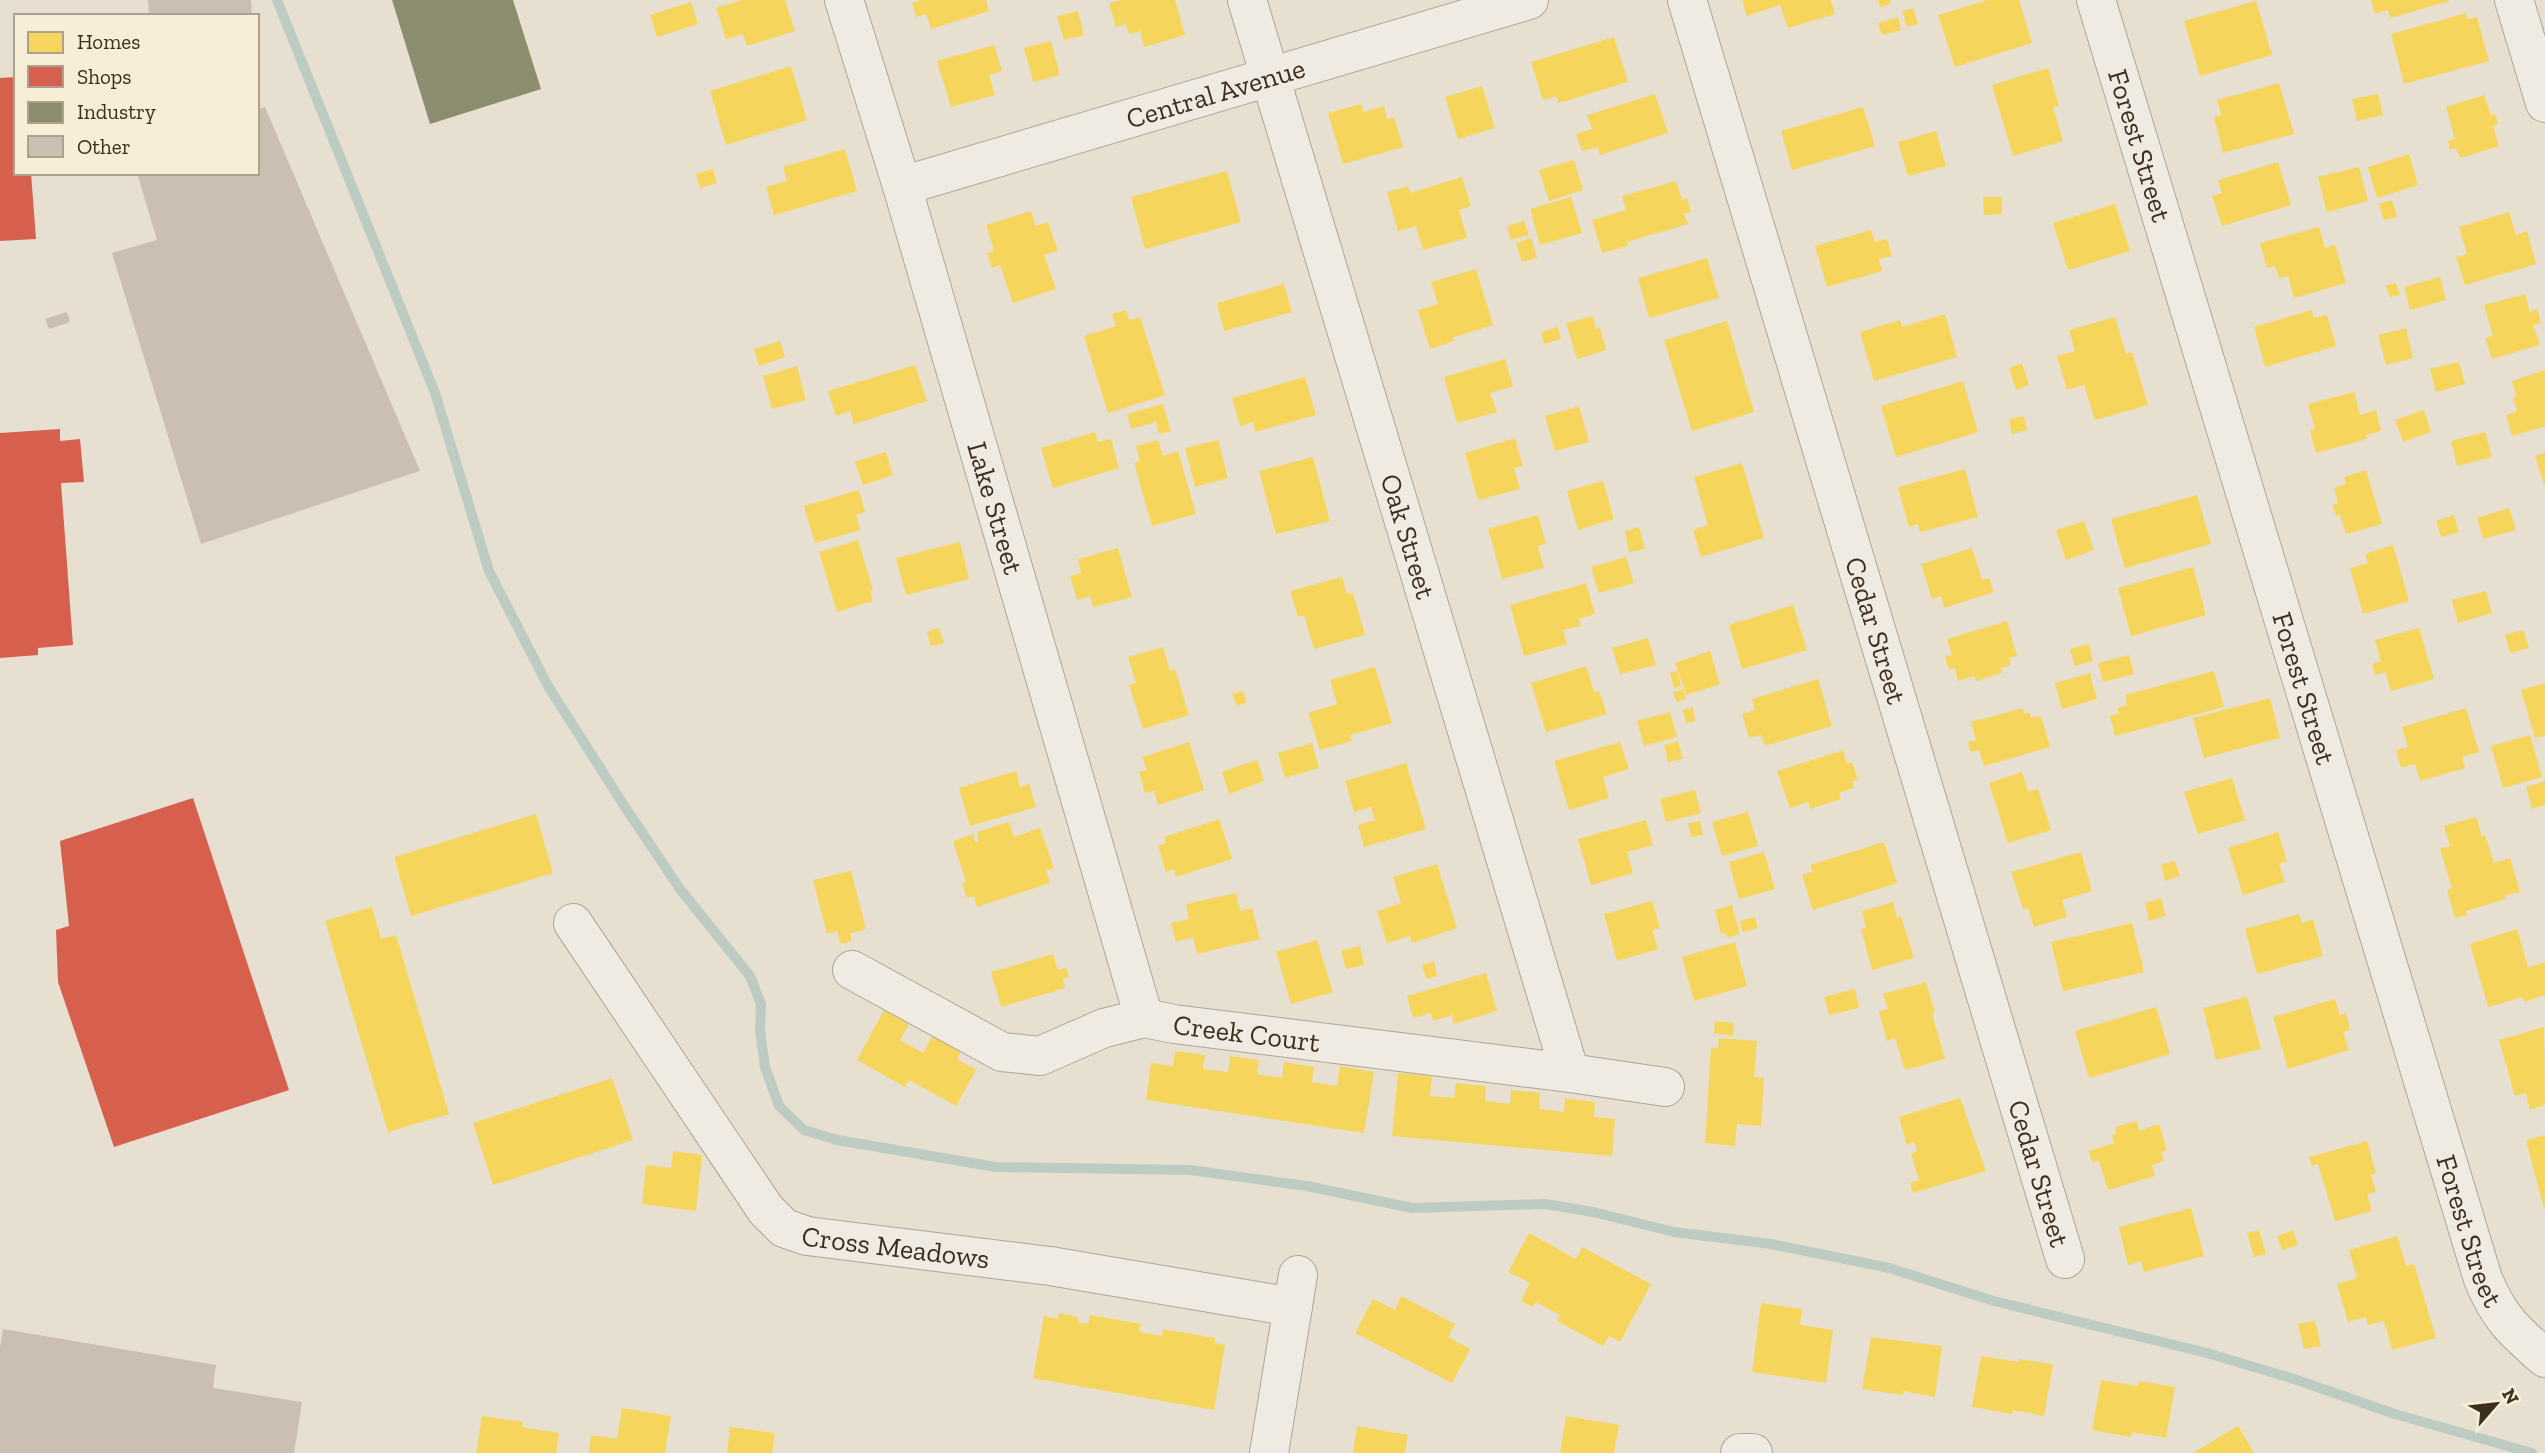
<svg xmlns="http://www.w3.org/2000/svg" width="2545" height="1453" viewBox="0 0 2545 1453" font-family="'Zilla Slab',serif">
<rect width="100%" height="100%" fill="#e7e0d1"/>
<g fill="#f6d55c">
<path d="M742,0h43l10,31 -48,15 -4,-12 -17,5 -10,-31z"/>
<path d="M921,0h65l3,11 -58,18 -5,-15 -10,3 -4,-14z"/>
<path d="M1121,0h54l10,35 -41,12 -4,-16 -11,3 -3,-10 -10,3 -7,-24z"/>
<path d="M1742,0h89l4,14 -47,14 -8,-23 -33,11z"/>
<path d="M1878,0h12l1,4 -11,3z"/>
<path d="M1988,0h31l13,43 -77,24 -17,-52z"/>
<path d="M2371,0h78v1l-59,17 -2,-8 -13,4z"/>
<path d="M2256,1l16,54 -72,21 -16,-55z"/>
<path d="M691,2l7,22 -41,13 -7,-22z"/>
<path d="M1913,8l5,16 -11,3 -5,-16z"/>
<path d="M1078,11l6,24 -20,5 -7,-24z"/>
<path d="M2466,13l1,6 10,-2 12,44 -85,23 -13,-50z"/>
<path d="M1898,17l3,13 -19,5 -4,-12z"/>
<path d="M1614,37l14,45 -69,21 -3,-7 -13,4 -12,-38z"/>
<path d="M1051,41l9,34 -27,7 -9,-34z"/>
<path d="M994,45l8,26 -13,4 6,20 -44,12 -14,-46z"/>
<path d="M791,66l16,54 -81,25 -16,-54z"/>
<path d="M2048,68l11,38 -6,1 10,34 -50,15 -21,-71z"/>
<path d="M2279,83l15,51 -71,19 -9,-36 7,-2 -4,-15z"/>
<path d="M1482,86l13,42 -37,11 -13,-42z"/>
<path d="M1655,94l13,39 -68,22 -3,-8 -15,4 -6,-17 16,-5 -5,-14z"/>
<path d="M2378,94l5,21 -26,6 -5,-22z"/>
<path d="M2484,95l7,20 4,-1 3,10 -5,2 6,20 -39,12 -4,-10 -6,2 -2,-9 7,-2 -9,-32z"/>
<path d="M1361,104l3,8 20,-6 3,13 7,-2 9,30 -60,17 -15,-51z"/>
<path d="M1863,107l12,39 -83,24 -11,-39z"/>
<path d="M1936,131l10,35 -38,10 -10,-34z"/>
<path d="M845,149l12,42 -83,24 -8,-28 21,-6 -4,-14z"/>
<path d="M2409,154l9,31 -41,13 -9,-31z"/>
<path d="M1574,160l9,30 -34,11 -10,-31z"/>
<path d="M2278,162l13,43 -69,21 -10,-30 10,-3 -4,-13z"/>
<path d="M2359,167l9,34 -41,11 -9,-35z"/>
<path d="M713,169l4,14 -17,5 -4,-14z"/>
<path d="M1227,171l14,51 -96,27 -14,-52z"/>
<path d="M1462,177l9,29 -12,4 8,28 -44,12 -7,-24 -18,5 -11,-39 21,-6 2,7z"/>
<path d="M1676,181l6,19 5,-2 4,14 -7,2 4,10 -61,18 1,4 -26,7 -10,-33 34,-10 -4,-14z"/>
<path d="M1571,197l11,36 -42,12 -10,-36z"/>
<path d="M1983,197h19v17l-18,1z"/>
<path d="M2392,200l5,17 -13,3 -5,-16z"/>
<path d="M2115,204l15,47 -62,19 -15,-47z"/>
<path d="M1031,211l5,15 12,-4 10,29 -14,4 12,34 -43,14 -13,-38 -8,3 -5,-14 7,-3 -8,-26z"/>
<path d="M2509,212l7,23 11,-4 9,33 -71,21 -9,-28 11,-3 -8,-27z"/>
<path d="M1524,221l5,14 -18,5 -4,-14z"/>
<path d="M2319,227l6,21 10,-3 11,38 -52,15 -6,-22 -9,2 -4,-12 -8,2 -7,-25z"/>
<path d="M1871,230l4,12 12,-3 5,17 -13,3 3,12 -55,16 -12,-41z"/>
<path d="M1531,238l6,20 -15,4 -6,-19z"/>
<path d="M1707,258l12,40 -70,20 -11,-40z"/>
<path d="M1476,269l17,56 -41,13 2,3 -24,8 -12,-39 20,-6 -7,-22z"/>
<path d="M2440,277l6,23 -36,10 -6,-23z"/>
<path d="M2396,283l4,12 -10,2 -4,-12z"/>
<path d="M1284,284l8,28 -68,19 -7,-28z"/>
<path d="M2525,294l5,18 7,-3 4,14 -8,2 7,20 -48,14 -7,-21 8,-2 -9,-31z"/>
<path d="M1126,310l3,10 11,-3 25,78 -57,18 -24,-77 32,-10 -4,-12z"/>
<path d="M2312,310l2,8 13,-3 9,31 -71,21 -11,-40z"/>
<path d="M1945,314l12,43 -83,24 -14,-49 40,-12 2,7z"/>
<path d="M1593,316l3,13 4,-1 6,22 -29,9 -11,-36z"/>
<path d="M2115,317l11,37 6,-2 16,53 -53,15 -11,-35 -17,5 -10,-34 18,-5 -6,-21z"/>
<path d="M1727,321l27,91 -62,19 -28,-91z"/>
<path d="M1558,327l3,12 -17,5 -3,-12z"/>
<path d="M2406,328l7,30 -27,7 -8,-30z"/>
<path d="M780,341l5,16 -26,9 -5,-17z"/>
<path d="M1505,359l8,27 -23,7 7,19 -40,11 -13,-46z"/>
<path d="M2459,362l6,22 -29,8 -6,-23z"/>
<path d="M2022,363l7,22 -13,5 -7,-22z"/>
<path d="M915,365l12,36 -73,23 -4,-13 -14,5 -8,-25z"/>
<path d="M797,366l9,34 -34,9 -9,-33z"/>
<path d="M2545,370v56l-33,10 -6,-21 11,-4 -4,-13 3,-2 -4,-15z"/>
<path d="M1305,377l11,38 -61,17 -2,-10 -13,4 -8,-28z"/>
<path d="M1963,381l15,51 -82,25 -15,-51z"/>
<path d="M2354,392l6,23 16,-5 5,21 -15,4 1,4 -51,14 -6,-23 5,-1 -7,-25z"/>
<path d="M1163,404l8,27 -12,3 -3,-12 -25,7 -4,-15z"/>
<path d="M1579,406l10,36 -34,9 -10,-35z"/>
<path d="M2424,410l7,22 -28,10 -8,-22z"/>
<path d="M2024,416l3,14 -15,4 -3,-15z"/>
<path d="M1095,432l3,10 13,-3 8,29 -66,20 -12,-40z"/>
<path d="M2485,432l7,25 -35,9 -6,-25z"/>
<path d="M1515,438l8,28 -9,2 6,21 -42,11 -13,-47z"/>
<path d="M1158,440l5,16 15,-5 18,63 -44,12 -18,-63 6,-2 -4,-15z"/>
<path d="M1218,440l10,38 -33,9 -10,-39z"/>
<path d="M886,452l7,23 -30,10 -8,-23z"/>
<path d="M2545,453v32h-1l-9,-29z"/>
<path d="M1313,457l17,64 -54,13 -17,-63z"/>
<path d="M1742,463l22,75 -63,19 -8,-27 15,-5 -14,-48z"/>
<path d="M1965,469l13,48 -58,15 -2,-8 -9,3 -11,-40z"/>
<path d="M2366,470l16,54 -36,10 -6,-20 -4,2 -4,-11 6,-2 -4,-15 12,-4 -2,-7z"/>
<path d="M1603,481l11,38 -36,11 -11,-39z"/>
<path d="M859,490l6,22 -9,3 4,15 -45,13 -11,-37z"/>
<path d="M2197,495l14,49 -86,24 -14,-49z"/>
<path d="M2509,508l7,22 -33,9 -6,-21z"/>
<path d="M1538,515l8,29 -8,2 6,22 -42,11 -14,-50z"/>
<path d="M2454,515l5,17 -18,5 -5,-16z"/>
<path d="M2084,521l10,29 -28,10 -10,-30z"/>
<path d="M1639,527l6,22 -16,3 -4,-21z"/>
<path d="M858,540l15,50 -3,1 3,10 -36,11 -18,-60z"/>
<path d="M960,542l9,37 -63,16 -10,-37z"/>
<path d="M2393,545l16,56 -46,13 -13,-46 18,-5 -3,-9z"/>
<path d="M1118,548l14,49 -39,10 -3,-11 -13,4 -7,-24 11,-3 -3,-14z"/>
<path d="M1972,548l10,32 7,-2 5,14 -50,16 -3,-12 -9,3 -11,-35z"/>
<path d="M1626,557l8,26 -35,10 -8,-26z"/>
<path d="M2193,567l13,48 -75,21 -13,-48z"/>
<path d="M1342,577l5,17 6,-1 12,42 -51,14 -10,-34 -6,2 -8,-26z"/>
<path d="M1586,583l9,31 -16,5 2,7 -18,4 4,14 -43,12 -14,-51z"/>
<path d="M2486,591l6,22 -34,10 -6,-23z"/>
<path d="M1793,605l14,45 -65,19 -13,-44z"/>
<path d="M2007,621l10,35 -8,2 2,7 -10,3 1,5 -26,8 -2,-5 -16,5 -3,-13 -6,2 -4,-14 7,-1 -5,-16z"/>
<path d="M939,628l5,15 -13,3 -4,-14z"/>
<path d="M2419,628l15,51 -43,12 -6,-19 -10,3 -3,-11 9,-3 -6,-21z"/>
<path d="M2523,630l6,18 -19,5 -5,-18z"/>
<path d="M1648,638l8,27 -36,9 -8,-26z"/>
<path d="M2089,644l4,17 -18,5 -5,-17z"/>
<path d="M1163,647l7,24 5,-2 14,46 -46,14 -14,-44 7,-2 -8,-26z"/>
<path d="M1710,651l10,33 -34,11 -11,-32z"/>
<path d="M2129,655l5,19 -31,8 -5,-19z"/>
<path d="M1586,666l8,26 5,-1 8,23 -61,18 -15,-49z"/>
<path d="M1375,667l17,56 -42,12 2,6 -32,9 -12,-37 29,-9 -7,-24z"/>
<path d="M1677,671l4,15 -7,2 -4,-15z"/>
<path d="M2214,671l10,36 -109,29 -5,-20 9,-3 -2,-5 10,-3 -2,-10z"/>
<path d="M2090,673l7,26 -35,10 -7,-26z"/>
<path d="M1818,679l14,47 -67,20 -4,-11 -12,3 -7,-24 13,-4 -3,-11z"/>
<path d="M2545,683v53l-10,2 -14,-48z"/>
<path d="M1683,689l3,10 -9,3 -4,-10z"/>
<path d="M1243,691l4,11 -10,4 -5,-12z"/>
<path d="M2270,698l10,40 -76,20 -11,-40z"/>
<path d="M1693,707l2,14 -9,2 -3,-13z"/>
<path d="M2023,708l1,6 5,-2 2,6 10,-2 9,31 -66,19 -5,-16 -8,2 -3,-10 8,-2 -5,-18z"/>
<path d="M2466,708l13,44 -17,5 3,11 -45,13 -5,-17 -14,4 -5,-18 12,-3 -6,-20z"/>
<path d="M1670,712l7,25 -33,9 -7,-25z"/>
<path d="M2530,735l12,42 -39,11 -12,-42z"/>
<path d="M1678,741l5,18 -15,3 -4,-17z"/>
<path d="M1189,742l15,48 -46,15 -4,-14 -9,2 -6,-21 8,-2 -5,-13z"/>
<path d="M1620,742l9,27 -26,8 6,21 -40,12 -15,-49z"/>
<path d="M1312,743l7,25 -34,10 -7,-25z"/>
<path d="M1843,750l4,14 5,-2 6,18 -6,2 2,6 -15,5 2,6 -31,10 -2,-7 -18,6 -13,-37z"/>
<path d="M1257,760l7,21 -35,13 -7,-22z"/>
<path d="M1406,763l20,66 -62,18 -6,-22 17,-5 -4,-13 -17,5 -9,-31z"/>
<path d="M1016,771l4,16 9,-3 7,23 -66,19 -11,-38z"/>
<path d="M2022,772l6,19 10,-2 13,41 -43,13 -19,-60z"/>
<path d="M2232,778l13,42 -47,14 -14,-42z"/>
<path d="M2545,781v24l-13,4 -6,-22z"/>
<path d="M1695,790l6,23 -35,9 -6,-23z"/>
<path d="M1748,812l10,34 -36,10 -10,-34z"/>
<path d="M536,814l17,59 -142,43 -17,-59z"/>
<path d="M2476,817l6,19 3,-1 9,28 16,-5 10,34 -16,4 2,3 -40,12 1,4 -12,3 -8,-28 5,-2 -12,-39 10,-3 -6,-20z"/>
<path d="M1219,819l13,40 -56,18 -2,-8 -8,3 -8,-26 8,-3 -2,-6z"/>
<path d="M1646,820l7,25 -26,7 6,21 -42,12 -13,-46z"/>
<path d="M1700,821l3,14 -12,2 -3,-14z"/>
<path d="M1009,822l5,15 26,-9 14,40 -8,2 4,13 -73,24 -3,-11 -7,2 -5,-14 4,-2 -13,-41 20,-7 2,8 4,-1 -2,-9z"/>
<path d="M2278,832l9,29 -8,3 6,18 -42,13 -15,-47z"/>
<path d="M1884,842l13,41 -84,27 -11,-35 10,-3 -2,-7z"/>
<path d="M1764,852l11,37 -36,10 -10,-37z"/>
<path d="M2081,852l11,39 -30,9 5,17 -33,10 -6,-19 -5,1 -12,-37z"/>
<path d="M2175,861l5,15 -15,5 -4,-16z"/>
<path d="M1437,864l20,64 -45,15 -2,-7 -23,7 -10,-32 24,-8 -8,-26z"/>
<path d="M851,871l15,58 -16,5 2,7 -11,3 -4,-13 -10,3 -14,-54z"/>
<path d="M1236,893l4,18 12,-3 8,31 -63,15 -4,-17 -17,5 -5,-19 18,-4 -3,-15z"/>
<path d="M2161,898l5,18 -17,5 -4,-18z"/>
<path d="M1652,901l8,27 -8,2 6,19 -41,12 -13,-47z"/>
<path d="M1893,902l4,16 4,-2 13,42 -42,12 -11,-41 5,-1 -4,-17z"/>
<path d="M1732,905l8,29 -13,4 -1,-5 -5,1 -6,-24z"/>
<path d="M372,907l9,32 15,-4 53,179 -61,18 -63,-211z"/>
<path d="M2299,914l3,9 11,-4 10,37 -66,18 -12,-45z"/>
<path d="M1755,917l3,11 -15,4 -4,-11z"/>
<path d="M2132,923l12,49 -81,19 -12,-49z"/>
<path d="M2517,929l11,38 17,-5v33l-21,7 -1,-5 -35,10 -18,-63z"/>
<path d="M1317,940l16,52 -42,12 -15,-52z"/>
<path d="M1735,942l12,44 -53,15 -12,-44z"/>
<path d="M1360,946l4,19 -18,4 -5,-18z"/>
<path d="M1053,954l5,16 8,-2 3,9 -6,2 2,9 -64,19 -10,-35z"/>
<path d="M1434,961l3,15 -11,3 -4,-14z"/>
<path d="M1486,973l11,38 -43,13 -2,-9 -19,6 -2,-8 -18,5 -6,-22z"/>
<path d="M1926,982l9,31 -3,1 13,45 -40,11 -10,-32 -8,3 -8,-30 9,-2 -5,-15z"/>
<path d="M1855,989l4,19 -30,7 -5,-18z"/>
<path d="M2247,997l14,52 -45,11 -13,-52z"/>
<path d="M2335,999l5,16 6,-2 4,17 -7,2 6,18 -61,19 -15,-52z"/>
<path d="M2156,1007l14,47 -81,24 -14,-47z"/>
<path d="M884,1010l25,14 -9,16 23,13 13,-23 28,16 -7,13 19,11 -20,36 -47,-26 -4,7 -48,-27z"/>
<path d="M1715,1021l19,2 -1,13 -19,-3z"/>
<path d="M2544,1027l1,78 -15,5 -4,-17 -11,3 -16,-56z"/>
<path d="M1719,1038l38,3 -3,36 10,1 -3,48 -24,-2 -2,22 -30,-3 6,-95h7z"/>
<path d="M1175,1051l30,4 -2,14 25,3 2,-16 29,4 -2,14 25,4 2,-16 30,5 -2,15 25,4 3,-20 34,6 -10,61 -218,-33 5,-37 22,3z"/>
<path d="M1398,1073l34,3 -2,20 24,2 2,-15 30,3 -1,15 25,3 1,-14 29,3 -1,16 25,3 1,-14 30,4 -1,15 21,2 -3,37 -220,-20z"/>
<path d="M612,1078l21,62 -140,45 -20,-62z"/>
<path d="M1960,1098l26,73 -73,22 -3,-10 9,-3 -8,-26 6,-3 -3,-9 -7,3 -8,-28z"/>
<path d="M2137,1121l2,10 20,-7 8,26 -6,2 3,9 -12,4 3,11 -47,14 -9,-29 -7,1 -3,-11 25,-8 -2,-8 4,-1 -1,-7z"/>
<path d="M2545,1135v74h-1l-18,-69z"/>
<path d="M2367,1141l9,32 -5,2 5,17 -9,2 5,17 -37,10 -17,-57 -6,2 -3,-9z"/>
<path d="M673,1151l29,4 -6,56 -54,-7 4,-39 25,3z"/>
<path d="M2191,1208l13,48 -60,16 -3,-11 -13,4 -9,-38z"/>
<path d="M2259,1230l7,24 -12,3 -7,-24z"/>
<path d="M2293,1230l5,15 -16,5 -5,-14z"/>
<path d="M1529,1233l47,26 6,-12 69,37 -31,58 -11,-6 -6,10 -46,-25 3,-6 -24,-13 -3,5 -12,-6 9,-18 -22,-11z"/>
<path d="M2397,1236l9,30 8,-2 22,74 -44,12 -8,-29 -16,4 -2,-8 -18,5 -11,-38 20,-6 -8,-28z"/>
<path d="M1401,1296l54,28 -7,13 22,12 -18,34 -97,-50 18,-34 22,11z"/>
<path d="M1761,1303l41,6 -2,16 33,5 -7,53 -74,-11z"/>
<path d="M1059,1313l19,4v5l10,2 2,-9 51,9 -2,8 23,4 1,-7 52,9v5l10,2 -11,65 -181,-32 11,-62 14,3z"/>
<path d="M2315,1321l6,25 -17,3 -6,-25z"/>
<path d="M1871,1337l71,9 -7,51 -32,-6v4l-41,-6z"/>
<path d="M1981,1356l38,6v-3l34,5 -9,52 -31,-6 -1,4 -40,-7z"/>
<path d="M2101,1380l37,6 1,-5 36,6 -9,51 -34,-6 -1,5 -39,-7z"/>
<path d="M622,1408l49,8 -6,37h-76l2,-18 26,4z"/>
<path d="M482,1416l41,6 -1,5 37,6 -3,20h-80z"/>
<path d="M1566,1416l53,9 -5,28h-54z"/>
<path d="M1357,1426l51,9 -3,18h-52z"/>
<path d="M2238,1426l16,27h-61z"/>
<path d="M730,1427l45,6 -3,20h-45z"/>
</g>
<g fill="#d6604d">
<path d="M16,77v96h15l5,66 -36,2v-163z"/>
<path d="M60,429v12l20,-2 4,43 -23,1 12,162 -35,3v7l-38,3v-225z"/>
<path d="M193,798l96,292 -175,57 -56,-165 -2,-52 13,-4 -9,-85z"/>
</g>
<path fill="#8c8c6e" d="M392,0h121l28,89 -111,35z"/>
<g fill="none" stroke-linecap="round" stroke-linejoin="round">
<path stroke="#bcccc2" stroke-width="10" d="M277,0l158,393 54,178 59,115 77,121 55,82 70,87 11,28 -1,27 5,36 14,39 25,24 33,10 159,27 194,3 117,16 105,22 133,-4 48,8 81,20 97,12 118,24 105,33 213,52 84,25 104,36 137,39"/>
</g>
<g fill="#cbbfb2">
<path d="M148,0h103l1,16h-103z"/>
<path d="M265,107l155,364 -219,73 -89,-291 45,-13 -20,-67h120v-64z"/>
<path d="M67,312l3,10 -21,7 -4,-10z"/>
<path d="M3,1329l213,36 -3,23 89,14 -8,51h-294v-106z"/>
</g>
<g fill="none" stroke-linecap="round" stroke-linejoin="round">
<defs>
<g id="minor">
<path id="s1" d="M844,0l58,186 242,832"/>
<path id="s2" d="M1247,0l323,1073"/>
<path id="s3" d="M1687,0l378,1259"/>
<path id="s4" d="M2096,0l387,1279c16,39 31,52 62,79"/>
<path d="M2514,0l31,103"/>
<path id="s5" d="M902,186l627,-186"/>
<path id="s6" d="M573,923l193,287 18,18 23,8 243,30 243,41"/>
<path id="s7" d="M852,970l150,82 38,4 64,-28 40,-10 30,6 396,49 95,14"/>
<path d="M1269,1453l29,-178"/>
<path d="M1740,1453h13"/>
</g>
</defs>
<use href="#minor" stroke="#ada599" stroke-width="40"/>
<use href="#minor" stroke="#efebe3" stroke-width="38"/>
</g>
<g text-anchor="middle" stroke-width="7" stroke-linejoin="round" paint-order="stroke">
<g font-size="28" fill="#3d2e20" stroke="#f7eed8">
<text dy="10" stroke="none"><textPath href="#s5" startOffset="327">Central Avenue</textPath></text>
<text dy="10" stroke="none"><textPath href="#s4" startOffset="152">Forest Street</textPath></text>
<text dy="10" stroke="none"><textPath href="#s1" startOffset="530">Lake Street</textPath></text>
<text dy="10" stroke="none"><textPath href="#s2" startOffset="560">Oak Street</textPath></text>
<text dy="10" stroke="none"><textPath href="#s3" startOffset="658">Cedar Street</textPath></text>
<text dy="10" stroke="none"><textPath href="#s4" startOffset="719">Forest Street</textPath></text>
<text dy="10" stroke="none"><textPath href="#s7" startOffset="424">Creek Court</textPath></text>
<text dy="10" stroke="none"><textPath href="#s3" startOffset="1225">Cedar Street</textPath></text>
<text dy="10" stroke="none"><textPath href="#s4" startOffset="1286">Forest Street</textPath></text>
<text dy="10" stroke="none"><textPath href="#s6" startOffset="485">Cross Meadows</textPath></text>
</g>
</g>
<rect x="14" y="14" width="245" height="161" fill="#f7eed8" stroke="#ada18e" stroke-width="2"/>
<rect x="28" y="32" width="35" height="21" fill="#f6d55c" stroke="#ada18e" stroke-width="2"/>
<text x="77" y="49" font-size="21" fill="#3d2e20">Homes</text>
<rect x="28" y="66" width="35" height="21" fill="#d6604d" stroke="#ada18e" stroke-width="2"/>
<text x="77" y="84" font-size="21" fill="#3d2e20">Shops</text>
<rect x="28" y="102" width="35" height="21" fill="#8c8c6e" stroke="#ada18e" stroke-width="2"/>
<text x="77" y="119" font-size="21" fill="#3d2e20">Industry</text>
<rect x="28" y="136" width="35" height="21" fill="#cbbfb2" stroke="#ada18e" stroke-width="2"/>
<text x="77" y="154" font-size="21" fill="#3d2e20">Other</text>
<g transform="translate(2496 1404) rotate(62)" stroke="#f7eed8" stroke-width="5" paint-order="stroke">
<path d="M0-5L12 26L0 18L-12 26Z" fill="#3d2e20"/>
<text y="-10" font-size="19" font-weight="bold" text-anchor="middle" fill="#3d2e20">N</text>
</g>
</svg>
